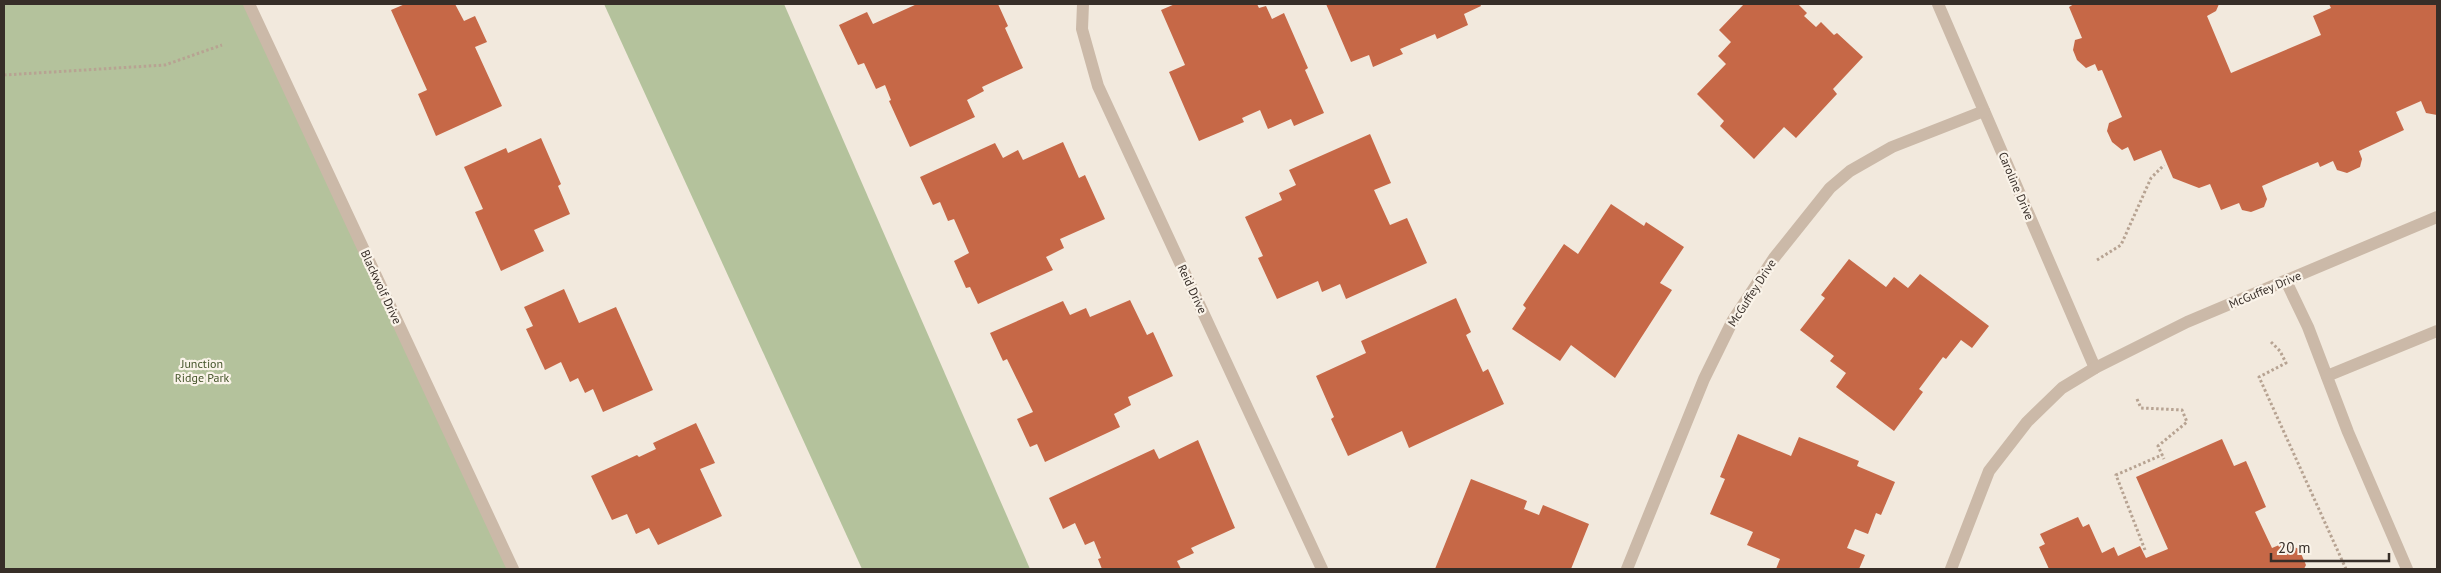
<svg xmlns="http://www.w3.org/2000/svg" width="2441" height="573" viewBox="0 0 2441 573" font-family="'PT Sans',sans-serif">
<rect width="100%" height="100%" fill="#f2e9dd"/>
<g fill="#b4c29c">
<path d="M4,4h245l264,565h-509z"/>
<path d="M604,4h180l246,565h-168z"/>
</g>
<g fill="#c66847">
<path d="M405,4h50l9,17 11,-5 12,26 -12,5 27,59 -66,30 -18,-42 9,-4 -36,-80z"/>
<path d="M917,4h81l10,22 -3,2 18,40 -41,19 2,4 -17,9 8,17 -65,30 -21,-46 2,-1 -6,-15 -9,4 -12,-26 -6,2 -19,-40 28,-13 6,12z"/>
<path d="M1175,4h82l2,4 7,-2 6,13 12,-6 24,55 -3,2 19,43 -30,13 -3,-7 -23,10 -8,-19 -18,8 2,4 -45,19 -30,-69 16,-7 -24,-55z"/>
<path d="M1326,4h154l1,2 -17,8 4,11 -31,14 -2,-5 -35,15 3,5 -30,13 -4,-12 -18,7z"/>
<path d="M1744,4h54l9,9 -3,3 12,11 5,-5 13,13 3,-2 26,24 -30,32 4,5 -41,44 -12,-11 -30,32 -34,-33 4,-5 -27,-27 29,-30 -8,-8 13,-14 -12,-12z"/>
<path d="M2074,4h145l-3,7 -9,5 24,57 90,-38 -8,-19 18,-8 -2,-4h108v111l-11,-2 -5,-12 -25,11 8,18 -45,21 3,8 -2,8 -13,6 -10,-3 -4,-9 -13,6 -2,-5 -56,24 5,13 -3,8 -13,5 -9,-2 -3,-7 -18,7 -11,-26 -11,4 -26,-10 -12,-28 -27,11 -6,-14 -6,3 -10,-8 -5,-11 2,-8 13,-6 -20,-47 -4,1 -3,-7 -9,4 -9,-8 -4,-10 2,-10 7,-2 -13,-31z"/>
<path d="M1370,134l21,49 -17,7 16,35 17,-7 20,45 -81,36 -6,-15 -18,8 -4,-11 -41,18 -19,-41 5,-2 -18,-39 37,-17 -3,-7 17,-8 -7,-15z"/>
<path d="M541,138l20,46 -3,2 12,28 -36,16 10,21 -43,20 -26,-59 8,-3 -19,-42 42,-19 2,5z"/>
<path d="M1063,142l16,36 6,-3 20,44 -45,20 4,9 -18,9 7,13 -75,34 -8,-17 -4,1 -12,-27 15,-8 -15,-34 -6,2 -8,-19 -7,3 -13,-28 75,-34 8,15 15,-8 5,10z"/>
<path d="M1611,204l33,22 2,-4 38,25 -24,36 12,7 -57,88 -44,-33 -11,16 -48,-32 14,-21 -3,-3 41,-61 14,10z"/>
<path d="M1849,259l37,28 8,-10 14,11 12,-14 69,52 -17,22 -11,-8 -15,19 -3,-2 -24,32 4,3 -29,39 -58,-44 10,-14 -16,-12 4,-5 -34,-26 25,-32 -4,-3z"/>
<path d="M564,289l15,34 37,-16 37,83 -50,22 -10,-23 -8,4 -7,-15 -8,4 -9,-20 -16,8 -19,-41 7,-3 -9,-19z"/>
<path d="M1456,298l15,34 -5,3 17,37 5,-3 16,35 -95,44 -7,-17 -54,25 -17,-37 3,-2 -18,-41 50,-23 -5,-12z"/>
<path d="M1130,300l17,35 6,-3 20,44 -45,21 3,8 -17,9 6,13 -75,35 -8,-18 -7,3 -13,-28 16,-7 -26,-53 -4,2 -13,-28 73,-32 7,14 16,-7 4,9z"/>
<path d="M696,423l19,40 -15,6 22,47 -64,29 -9,-17 -13,6 -9,-20 -15,6 -21,-44 46,-21 2,2 17,-8 -3,-6z"/>
<path d="M1738,434l53,22 8,-19 60,24 -2,5 38,16 -14,33 -5,-2 -8,21 -13,-5 -8,19 18,7 -6,14h-83l4,-10 -33,-14 6,-13 -43,-18 15,-35 -5,-2z"/>
<path d="M2222,439l12,27 12,-5 20,46 -11,5 17,36 12,-5 15,6 7,16 -2,4h-255l-10,-22 6,-3 -5,-10 38,-17 5,10 6,-3 13,29 12,-6 4,9 22,-10 6,12 22,-9 -32,-72z"/>
<path d="M1198,440l37,88 -44,20 3,5 -17,8 4,8h-79l-4,-10 3,-1 -7,-17 -9,4 -10,-22 -12,6 -14,-31 105,-49 5,10z"/>
<path d="M1471,479l56,22 -3,8 15,6 4,-10 46,19 -18,45h-136z"/>
</g>
<g fill="none" stroke-linecap="round" stroke-linejoin="round">
<g stroke="#b7a392" stroke-width="3" stroke-dasharray="2.5 2.5" stroke-linecap="butt">
<path d="M4,75l161,-10 57,-20"/>
<path d="M2097,260l24,-15 30,-67 13,-13"/>
<path d="M2271,342l9,9 6,12 -27,14 87,192"/>
<path d="M2137,399l4,9 41,2 5,12 -29,24 6,13"/>
<path d="M2145,550l-29,-75 46,-20"/>
</g>
<g stroke="#cbb9a8" stroke-width="12">
<path d="M249,4l264,565"/>
<path d="M1083,4l-1,25 16,57 224,483"/>
<path d="M1938,4l157,364"/>
<path d="M2286,281l22,46 40,105 59,137"/>
<path d="M2327,376l110,-45"/>
<path d="M1627,569l77,-190 29,-59 41,-62 56,-70 20,-17 42,-24 92,-36"/>
<path d="M1951,569l38,-98 38,-49 35,-34 33,-20 92,-46 250,-105"/>
</g>
</g>
<g text-anchor="middle" stroke-width="4.5" stroke-linejoin="round" paint-order="stroke">
<g font-size="12" fill="#372e28" stroke="#faf3e9">
<text transform="translate(2016 186) rotate(67)" y="4">Caroline Drive</text>
<text transform="translate(381 287) rotate(65)" y="4">Blackwolf Drive</text>
<text transform="translate(1192 289) rotate(65)" y="4">Reid Drive</text>
<text transform="translate(2265 290) rotate(-23)" y="4">McGuffey Drive</text>
<text transform="translate(1752 293) rotate(-57)" y="4">McGuffey Drive</text>
</g>
<g font-size="12" fill="#46562c" stroke="#faf3e9">
<text x="202" y="368">Junction<tspan x="202" dy="14">Ridge Park</tspan></text>
</g>
</g>
<rect width="2441" height="573" fill="none" stroke="#372e28" stroke-width="10"/>
<path d="M2271 553v8h118v-8" fill="none" stroke="#372e28" stroke-width="2.5"/>
<text x="2278" y="553" font-size="15" fill="#372e28" stroke="#faf3e9" stroke-width="4" paint-order="stroke">20 m</text>
</svg>
